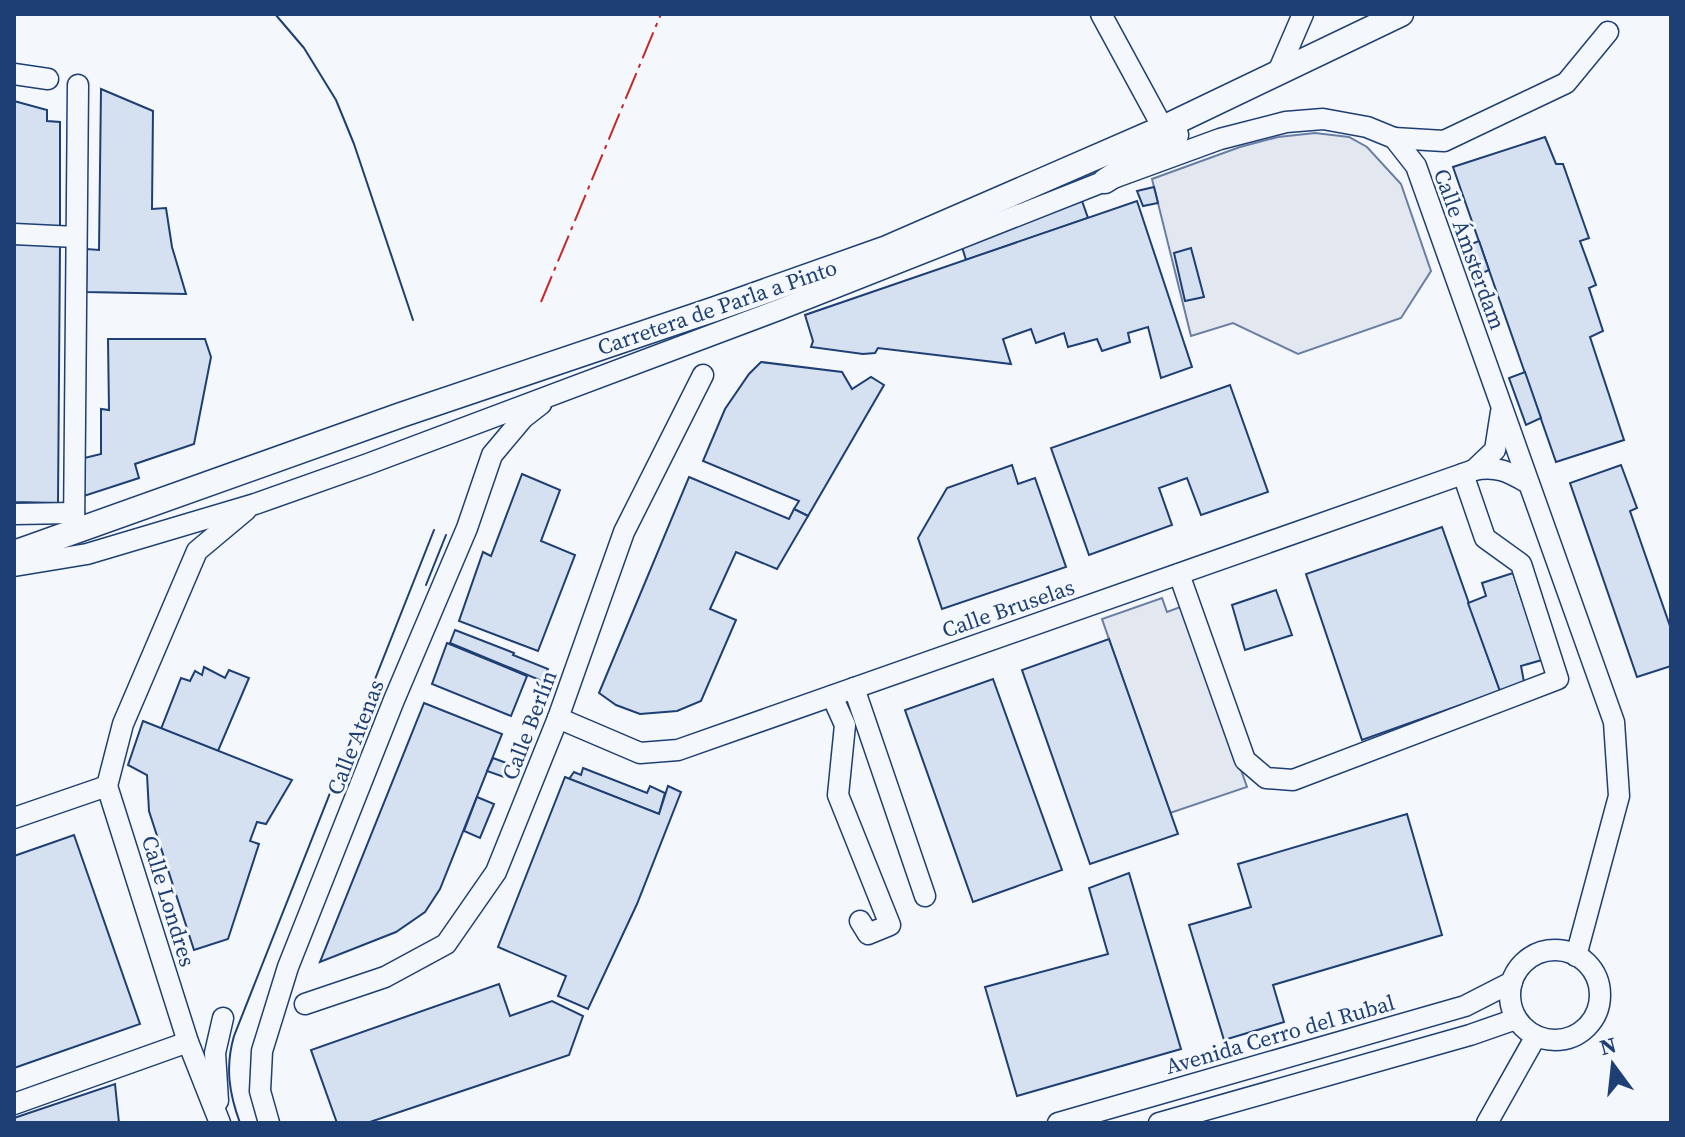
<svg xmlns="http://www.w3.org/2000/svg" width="1685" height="1137" viewBox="0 0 1685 1137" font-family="'Source Serif 4',serif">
<rect width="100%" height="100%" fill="#f4f7fb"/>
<g fill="#e3e8f0" stroke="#687fa3" stroke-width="2">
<path d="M1315,133l34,4 18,10 34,37 30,87 -30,47 -103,36 -65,-31 -42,13 -39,-157 88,-32 38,-10z"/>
<path d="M1162,598l5,14 16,-6 64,181 -77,26 -68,-194z"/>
</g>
<g fill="#d5e0f0" stroke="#1d3f73" stroke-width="2">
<path d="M101,89l52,22 -1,98 14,-1 6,39 14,47 -100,-2 1,-43 12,1z"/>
<path d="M14,101l33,9v11l13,1v105h-46z"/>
<path d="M1545,137l11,27h7l26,74 -9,3 16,44 -7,3 14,43 -13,6 34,103 -68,22 -103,-295z"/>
<path d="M1154,187l4,16 -15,3 -6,-15z"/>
<path d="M1082,201l6,17 -122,42 -4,-13 7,-5z"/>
<path d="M1137,201l55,166 -31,11 -13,-51 -20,6 2,9 -28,9 -5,-12 -29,8 -4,-14 -28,10 -5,-14 -28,10 8,25 -133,-16 -3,5 -12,1 -52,-7 2,-6 -8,-26z"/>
<path d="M1479,241l10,29 -15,7 -11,-30z"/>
<path d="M14,244l46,1 -2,258 -44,-1z"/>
<path d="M1191,248l13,49 -19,4 -11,-48z"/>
<path d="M108,339h97l6,18 -17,87 -59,20 4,14 -55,18 -4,-37 21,-5v-45l8,1z"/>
<path d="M761,362l81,10 10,17 19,-12 13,8 -76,131 -14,-7 5,-8 -96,-40 22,-52 24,-35z"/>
<path d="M1525,372l16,46 -15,7 -17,-47z"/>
<path d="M1230,385l38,107 -67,23 -14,-37 -28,10 13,37 -83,30 -38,-107z"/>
<path d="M1012,465l6,19 17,-6 31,89 -124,42 -24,-71 29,-50z"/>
<path d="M1621,465l16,43 -7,3 41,118v37l-34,11 -67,-194z"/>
<path d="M522,474l38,16 -19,51 34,14 -37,96 -79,-30 24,-69 8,4z"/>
<path d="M689,477l100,42 5,-10 14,7 -31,53 -41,-17 -26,57 26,11 -35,81 -24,10 -37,3 -24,-9 -17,-12z"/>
<path d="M1442,527l58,164 -138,49 -56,-166z"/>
<path d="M1513,573l29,87 -21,6 3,16 -24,9 -32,-88 18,-7 -4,-13z"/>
<path d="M1276,590l16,45 -47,15 -13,-45z"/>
<path d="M455,630l59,23 -1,2 35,14 -6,12 -92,-38z"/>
<path d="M1109,639l69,195 -88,30 -68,-194z"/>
<path d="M447,643l80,33 -16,40 -79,-32z"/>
<path d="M204,667l21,11 4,-8 20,8 -31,73 -57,-22 20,-51 9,3 5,-10 7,4z"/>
<path d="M993,679l69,191 -89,32 -68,-192z"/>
<path d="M424,703l78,31 -62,155 -15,23 -29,20 -76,30z"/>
<path d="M143,721l149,59 -26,44 -9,-2 -7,19 9,3 -31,95 -34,11 -45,-139 -2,-36 -19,-10z"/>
<path d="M493,758l16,6 -5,13 -17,-6z"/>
<path d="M583,768l64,25 3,-7 15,7 -6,21 -90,-35 5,-7 7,3z"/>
<path d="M565,777l94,37 9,-28 13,6 -44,112 -49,105 -30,-13 8,-20 -68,-29z"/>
<path d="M477,797l17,7 -14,34 -16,-7z"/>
<path d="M1407,814l35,121 -169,50 11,37 -60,18 -35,-115 62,-18 -13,-43z"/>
<path d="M74,835l66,189 -126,44v-212z"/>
<path d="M1129,873l52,176 -164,47 -32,-109 123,-33 -19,-66z"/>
<path d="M499,984l11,32 42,-15 31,15 -14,39 -202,68h-30l-26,-73z"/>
<path d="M115,1084l4,39h-105v-5z"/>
</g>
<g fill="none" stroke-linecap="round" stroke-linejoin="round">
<defs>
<g id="minor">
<path d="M1101,14l62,114"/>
<path d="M1278,72l25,-58"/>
<path d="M14,74l34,5"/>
<path d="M1394,138l50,3 122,-58 42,-51"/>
<path d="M14,234l62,3"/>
<path d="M1501,412l-6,38 -21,20c22,-5 35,2 54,13"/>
<path d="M14,514l60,-1"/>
<path d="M74,532l4,-447"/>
<path d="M14,566l73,-12 168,-50 113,-40 413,-155 324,-128 115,-42 66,-17 37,-3 44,8 27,11 22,28 198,556 5,74 -43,160"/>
<path d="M1179,574l66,186 21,18 27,2 265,-101 -37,-115 -36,-26 -22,-64"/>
<path d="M854,688l71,208"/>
<path d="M832,696l13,29 -7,70 52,130 -22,9 -8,-13"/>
<path d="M558,718l82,35 38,-3 796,-280"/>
<path d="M107,786l16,-62 74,-173 49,-41"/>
<path d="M14,818l93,-32 81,256 32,81"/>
<circle cx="1555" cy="995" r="45"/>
<path d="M305,1004l80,-27 61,-33 50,-72 62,-154 66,-186 79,-157"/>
<path d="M218,1101l-3,-48 8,-35"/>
<path d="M14,1104l174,-62"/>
<path d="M269,1123l-9,-32 2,-40 26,-84 106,-267 73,-172 25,-73 31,-37 18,-14"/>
<path d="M1058,1123l407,-117 47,-24"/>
<path d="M1159,1123l311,-88 46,-16"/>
<path d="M1487,1123l49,-87"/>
</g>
<g id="major">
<path d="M1105,181l71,-46"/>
<path d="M14,553l387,-138 314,-106 172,-61 276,-120 238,-114"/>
</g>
</defs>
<use href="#minor" stroke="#1d3f73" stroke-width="23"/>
<use href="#major" stroke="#1d3f73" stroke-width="27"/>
<use href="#minor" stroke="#f4f7fb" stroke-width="20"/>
<use href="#major" stroke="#f4f7fb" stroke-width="24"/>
<g stroke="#1d3f73" stroke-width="2">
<path d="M275,14l29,34 32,52 18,44 59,176"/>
<path d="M426,585l20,-50"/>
<path d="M240,1123c-11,-30 -15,-56 -6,-87l200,-506"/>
</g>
<path stroke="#c62828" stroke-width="2" stroke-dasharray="28 6 4 6" stroke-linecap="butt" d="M541,302l120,-288"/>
</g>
<g text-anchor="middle" stroke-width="6" stroke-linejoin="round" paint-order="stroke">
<g font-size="22" fill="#1d3f73" stroke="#f4f7fb">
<text transform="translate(1470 249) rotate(70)" y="8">Calle Ámsterdam</text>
<text transform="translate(717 307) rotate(-19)" y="8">Carretera de Parla a Pinto</text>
<text transform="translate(1008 608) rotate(-19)" y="8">Calle Bruselas</text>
<text transform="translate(529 725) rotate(-69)" y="8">Calle Berlín</text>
<text transform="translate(355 737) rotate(-69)" y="8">Calle Atenas</text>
<text transform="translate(169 901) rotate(73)" y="8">Calle Londres</text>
<text transform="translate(1280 1034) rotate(-16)" y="8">Avenida Cerro del Rubal</text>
</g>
</g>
<rect width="1685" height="1137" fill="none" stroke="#1d3f73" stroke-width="32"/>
<g transform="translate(1613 1065) rotate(345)" stroke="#f4f7fb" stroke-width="6" paint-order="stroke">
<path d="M0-6L14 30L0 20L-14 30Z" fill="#1d3f73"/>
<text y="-12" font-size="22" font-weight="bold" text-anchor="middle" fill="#1d3f73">N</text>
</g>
</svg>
